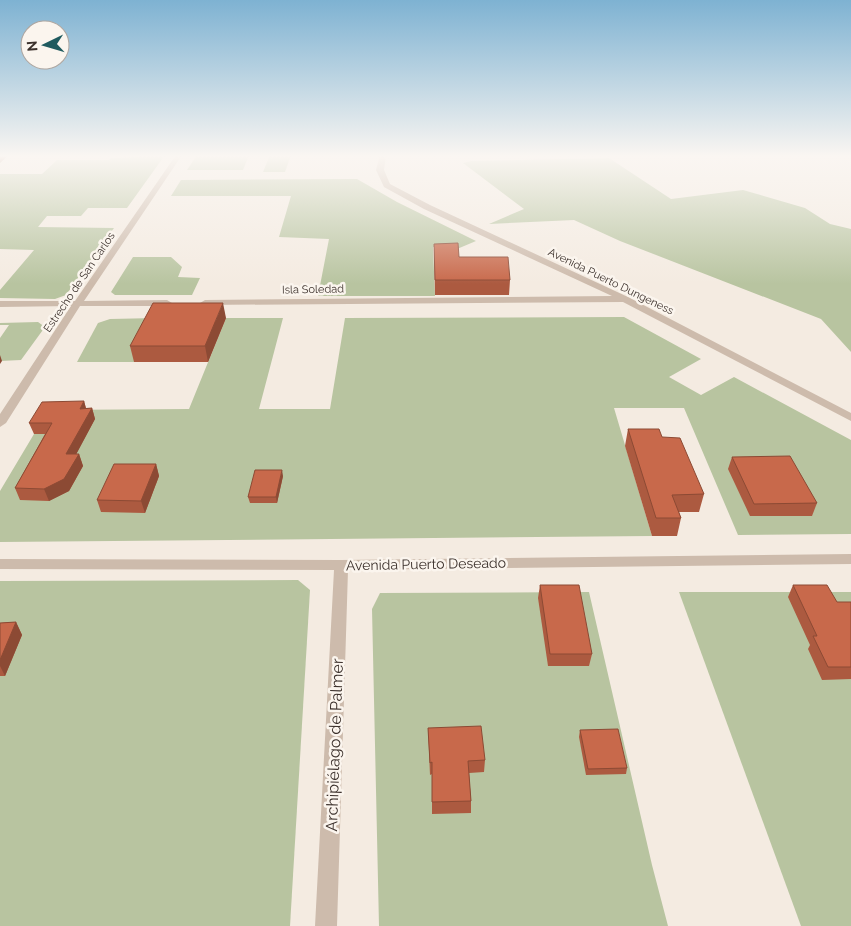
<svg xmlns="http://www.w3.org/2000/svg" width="851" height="926" viewBox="0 0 851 926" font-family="Raleway,sans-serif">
<rect width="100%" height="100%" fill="#f4ebe1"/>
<g fill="#b8c4a0">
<path d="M142,155h23l-38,53h-39l-7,8h-34l-9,11 76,1 -48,67 -11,4 -55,-1v-8l34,-40 -34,-1v-75h42l15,-14h52l2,-2 28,-1z"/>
<path d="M197,155h52l-6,15h-56z"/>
<path d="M270,155h21l-6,17h-22z"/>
<path d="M609,158l62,41 72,-9 62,18 25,16 21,5v123l-30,-33 -201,-78 -46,-21 -85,4 35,-15 -61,-46 8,-2z"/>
<path d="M357,179l40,23 79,39 -19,8 -24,-2 2,49h-117l11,-57 -50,-2 12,-41h-120l10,-16z"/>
<path d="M133,257h38l11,10 -4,10 22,1 -8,17h-77l-4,-3z"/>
<path d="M624,317l77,42 -32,18 32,18 33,-18 117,63v94l-113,1 -54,-127h-70l38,128 -652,6v-51l34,-57h53l-39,-24 141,-1 37,-91h57l-24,91h71l15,-91z"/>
<path d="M156,318l-22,44h-57l21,-39 12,-4z"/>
<path d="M38,322l7,5 -24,33 -21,1v-23l9,-13h-9v-2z"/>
<path d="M298,580l12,10 -20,336h-290v-345z"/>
<path d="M589,592l63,273 16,61h-289l-7,-317 8,-16z"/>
<path d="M679,592h172v334h-50z"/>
</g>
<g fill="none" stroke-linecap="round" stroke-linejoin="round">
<g fill="#cdbbac" fill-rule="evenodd">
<path d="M176,155h6l-98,146 83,-1 5,3 -5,3h-87l-74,117 -6,4v-13l71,-108 -71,1v-6h75z"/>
<path d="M380,155h6l-2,15 6,14 40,21 198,92 223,116v8l-228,-119 -421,3 -2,-2 5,-3 407,-4 -188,-87 -40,-22 -8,-17z"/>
<path d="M851,554v10l-503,6 -11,356h-22l19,-356 -334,-1v-10l341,1z"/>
</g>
</g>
<g fill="#ac5a40">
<path d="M434,244l25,13 51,23 -1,15h-74z"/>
<path d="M226,318l-18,44h-74l-4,-16z"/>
<path d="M84,401l2,7h6l3,11 -19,35h3l4,12 -14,25 -20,10 -29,-1 -5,-12 30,-54h-11l-5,-11z"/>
<path d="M628,429l34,8 42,57 -5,18h-20l2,6 -4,18h-25l-27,-90z"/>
<path d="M732,457l85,46 -5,13h-62l-22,-47z"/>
<path d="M156,464l3,12 -14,37 -44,-1 -4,-12z"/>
<path d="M283,476l-6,27h-27l-2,-6z"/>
<path d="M540,585l52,69 -3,12h-41l-10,-68z"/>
<path d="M793,585l44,17h14v77l-29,1 -14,-31 2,-4 -22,-48z"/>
<path d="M16,622l6,13 -17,41h-5v-53z"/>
<path d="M428,728l57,32 -1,12 -15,1 2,28v12l-39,1v-40l-2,1z"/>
<path d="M580,730l47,38 -1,6 -40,1 -7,-38z"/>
</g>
<g fill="#8c4a34">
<path d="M0,155h9l-9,8z"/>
<path d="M223,303l3,15 -18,44 -3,-16z"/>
<path d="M0,355l2,6 -2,3z"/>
<path d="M84,401l3,12 -7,-4z"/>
<path d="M92,408l3,11 -25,47 -4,-12z"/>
<path d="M79,454l4,12 -14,25 -20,10 -5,-12z"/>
<path d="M156,464l3,12 -14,37 -4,-12z"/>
<path d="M282,470l1,6 -6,27 -1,-6z"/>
<path d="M16,622l6,13 -17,41 -5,-10v-6z"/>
</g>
<g fill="#c8694b" stroke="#8c4a34">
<path d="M458,243l1,14h49l2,23h-75l-1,-36z"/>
<path d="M153,303h70l-18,43h-75z"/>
<path d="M84,401l-4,8 12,-1 -26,46h13l-15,25 -20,10 -29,-1 37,-65h-23l13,-21z"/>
<path d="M628,429h31l3,8 18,1 24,56 -32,1 9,23h-25z"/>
<path d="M790,456l27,47 -63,1 -22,-47z"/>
<path d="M114,464h42l-15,37 -44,-1z"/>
<path d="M255,470h27l-6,27h-28z"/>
<path d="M540,585h39l13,69h-42z"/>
<path d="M793,585h34l10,17h14v65h-23l-15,-31h4z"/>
<path d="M16,622l-16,38v-37z"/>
<path d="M481,726l4,34 -17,1 3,40 -39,1v-40l-2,1 -2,-35z"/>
<path d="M618,729l9,39 -39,1 -8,-39z"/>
</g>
<linearGradient id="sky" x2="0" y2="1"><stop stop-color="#7eb2d2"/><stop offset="0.55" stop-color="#faf6f2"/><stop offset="1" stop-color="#faf6f2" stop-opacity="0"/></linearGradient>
<rect width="851" height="284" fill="url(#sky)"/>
<g text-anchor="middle" stroke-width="5" stroke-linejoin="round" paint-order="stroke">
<g font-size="11" fill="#3b302b" stroke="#fbf5ee">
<text transform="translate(611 281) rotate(26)" y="4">Avenida Puerto Dungeness</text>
<text transform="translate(79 282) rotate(-56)" y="4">Estrecho de San Carlos</text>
<text transform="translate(313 289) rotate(-1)" y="4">Isla Soledad</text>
</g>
<g font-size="14" fill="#3b302b" stroke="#fbf5ee">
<text transform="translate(426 564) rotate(-1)" y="5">Avenida Puerto Deseado</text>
</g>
<g font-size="16" fill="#3b302b" stroke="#fbf5ee">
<text transform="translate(334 745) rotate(-88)" y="6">Archipiélago de Palmer</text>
</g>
</g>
<g transform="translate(45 45) rotate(265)"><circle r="24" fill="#fbf5ee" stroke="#aea6a0"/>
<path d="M0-4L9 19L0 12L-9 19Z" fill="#1f5a5e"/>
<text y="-8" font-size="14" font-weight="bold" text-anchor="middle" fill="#3b302b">N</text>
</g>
</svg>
